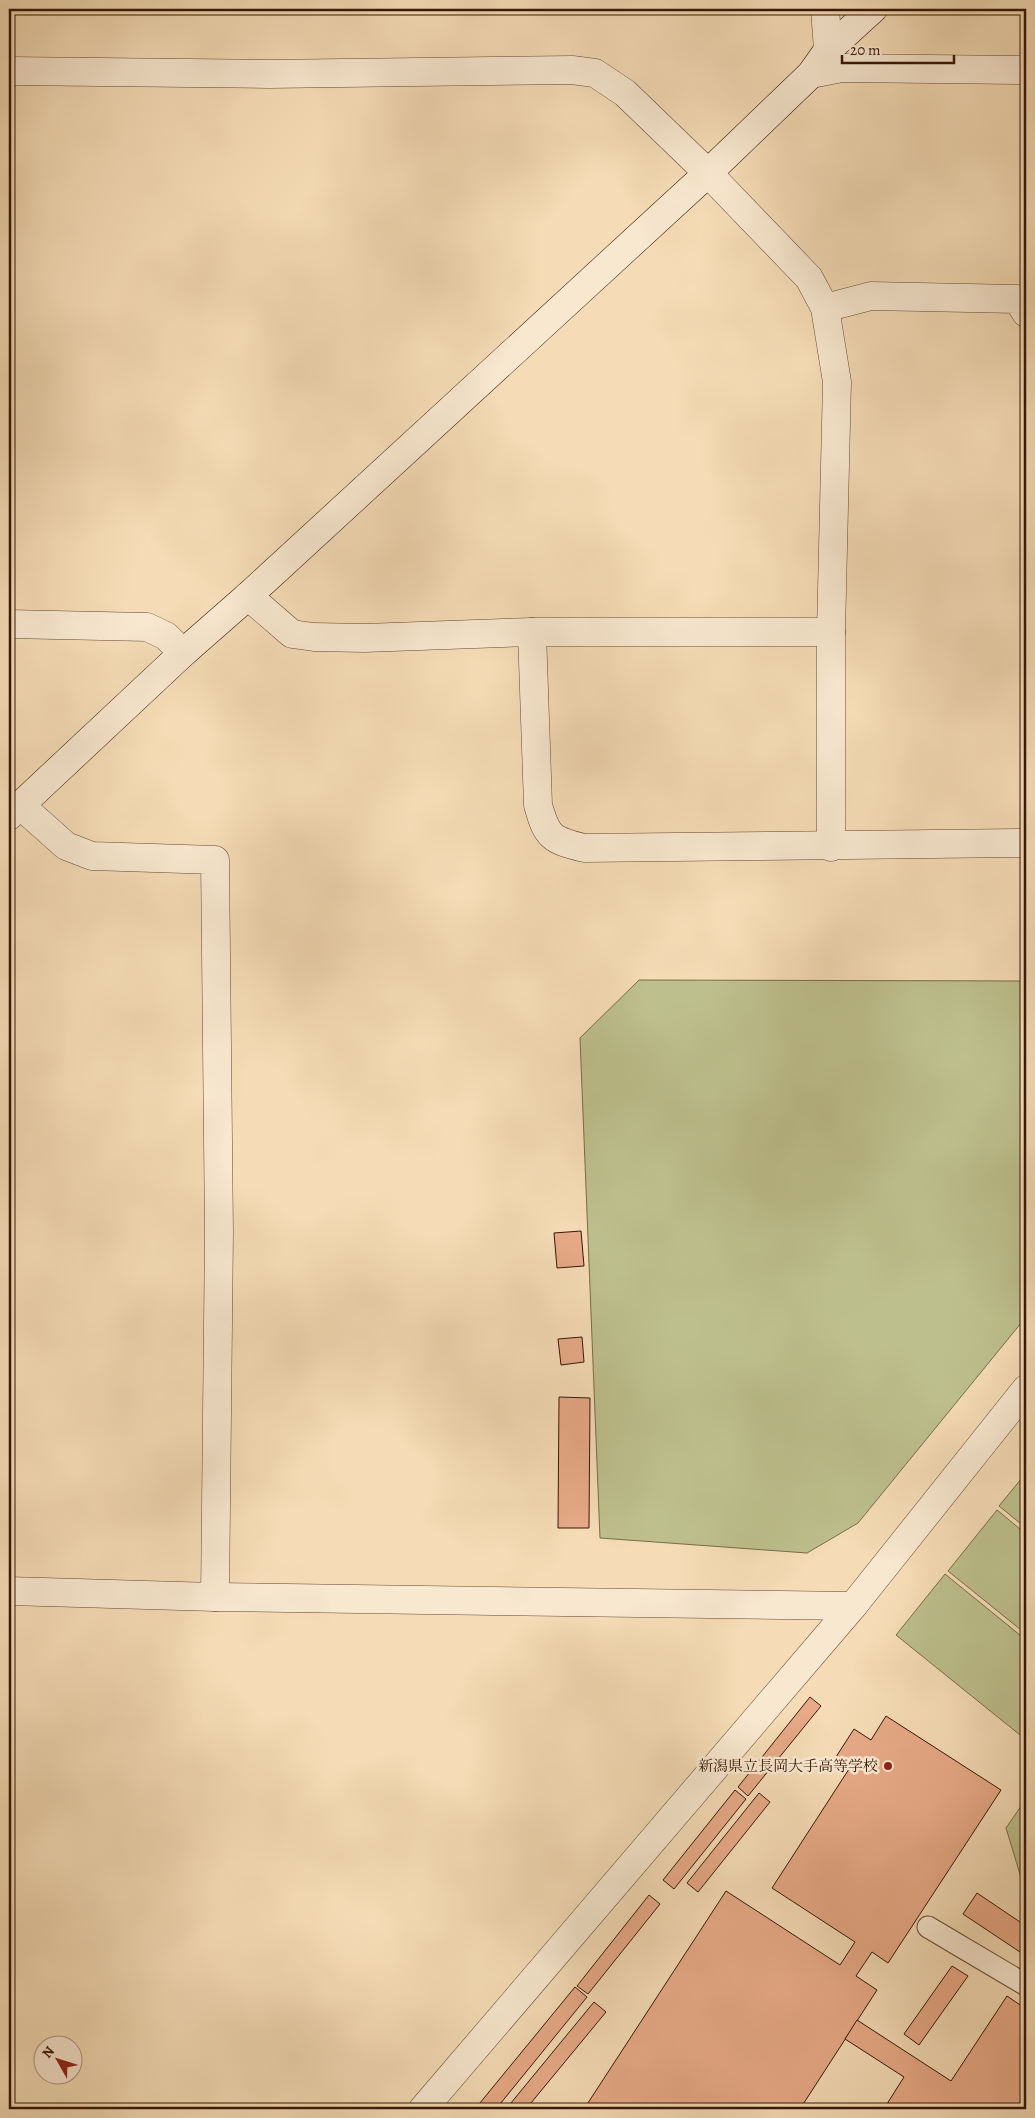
<svg xmlns="http://www.w3.org/2000/svg" width="1035" height="2118" viewBox="0 0 1035 2118" font-family="Alegreya,'Noto Serif JP',serif">
<rect width="100%" height="100%" fill="#f5dcb6"/>
<filter id="stains"><feTurbulence type="fractalNoise" baseFrequency=".004" numOctaves="4"/><feColorMatrix values="0 0 0 0 .2 0 0 0 0 .09 0 0 0 0 .02 0 0 0 .5 -.17"/></filter>
<radialGradient id="worn" r=".72"><stop offset=".6" stop-color="#630" stop-opacity="0"/><stop offset="1" stop-color="#630" stop-opacity=".3"/></radialGradient>
<g fill="#bdc08d" stroke="#7a6b4a">
<path d="M639,980l387,1v336l-168,206 -51,30 -207,-15 -20,-500z"/>
<path d="M1026,1473v55l-27,-22z"/>
<path d="M997,1510l29,24v100l-78,-63z"/>
<path d="M945,1574l81,66v97l-1,2 -129,-104z"/>
<path d="M1026,1799v95l-20,-66z"/>
</g>
<g fill="#e8aa88" stroke="#371608">
<path d="M581,1231l3,35 -27,2 -3,-35z"/>
<path d="M582,1337l2,25 -23,3 -3,-26z"/>
<path d="M559,1397l31,1 -1,130h-31z"/>
<path d="M810,1697l11,9 -73,90 -10,-9z"/>
<path d="M886,1716l115,74 -113,173 -16,-11 -16,24 21,14 -77,119h-216l142,-218 114,74 15,-23 -83,-54 77,-119 -15,-9 20,-31 17,11z"/>
<path d="M735,1790l11,9 -72,90 -11,-9z"/>
<path d="M759,1793l11,9 -72,90 -11,-9z"/>
<path d="M977,1893l49,33v30l-63,-42z"/>
<path d="M649,1895l11,9 -72,90 -11,-8z"/>
<path d="M952,1966l16,10 -49,69 -15,-11z"/>
<path d="M575,1987l12,10 -91,112h-21z"/>
<path d="M1007,1996l19,13v100h-137l-4,-2 19,-30 -59,-38 12,-19 94,61z"/>
<path d="M594,2002l12,10 -80,97h-20z"/>
</g>
<g fill="none" stroke-linecap="round" stroke-linejoin="round">
<defs>
<path id="lane" d="M928,1927l98,58"/>
<g id="street">
<path d="M825,9l3,41"/>
<path d="M9,71l260,3 303,-4 23,3 30,20 83,80 101,105 16,30 12,74 -6,250v215"/>
<path d="M811,74l31,-6 184,2"/>
<path d="M825,308l46,-12 146,3 9,14"/>
<path d="M248,596l44,38 22,3 50,1 168,-6h299"/>
<path d="M9,624l138,3 19,9 17,17"/>
<path d="M532,632l6,173c9,32 13,35 46,43l442,-5"/>
<path d="M20,805l46,41 26,10 123,4 4,373 -4,364"/>
<path d="M9,1591l206,6 638,9"/>
<path d="M423,2109l430,-503 173,-217"/>
</g>
<path id="secondary" d="M9,816l174,-163 65,-57 460,-423 103,-99 17,-24 45,-41"/>
</defs>
<use href="#lane" stroke="#664834" stroke-width="23"/>
<use href="#street" stroke="#664834" stroke-width="29"/>
<use href="#secondary" stroke="#371608" stroke-width="29"/>
<use href="#lane" stroke="#f8e8d0" stroke-width="21"/>
<use href="#street" stroke="#f8e8d0" stroke-width="28"/>
<use href="#secondary" stroke="#f8e8d0" stroke-width="28"/>
</g>
<circle fill="#8f2418" stroke="#f8e8d0" stroke-width="2" cx="888" cy="1766" r="5"/>
<g text-anchor="middle" stroke-width="5" stroke-linejoin="round" paint-order="stroke">
<g font-size="15" fill="#371608" stroke="#f8e8d0" text-anchor="end">
<text x="878" y="1771">新潟県立長岡大手高等学校</text>
</g>
</g>
<rect width="1035" height="2118" fill="none" stroke="#f5dcb6" stroke-width="30"/>
<rect x="10" y="10" width="1015" height="2098" fill="none" stroke="#371608" stroke-width="2.5"/>
<rect x="15" y="15" width="1005" height="2088" fill="none" stroke="#371608"/>
<g transform="translate(58 2060) rotate(309)"><circle r="24" fill="#f8e8d0" stroke="#ab9480"/>
<path d="M0-4L9 19L0 12L-9 19Z" fill="#8f2418"/>
<text y="-8" font-size="14" font-weight="bold" text-anchor="middle" fill="#371608">N</text>
</g>
<path d="M842 55v8h112v-8" fill="none" stroke="#371608" stroke-width="2.5"/>
<text x="850" y="55" font-size="15" fill="#371608" stroke="#f8e8d0" stroke-width="4" paint-order="stroke">20 m</text>
<rect width="100%" height="100%" filter="url(#stains)"/>
<rect width="100%" height="100%" fill="url(#worn)"/>
</svg>
